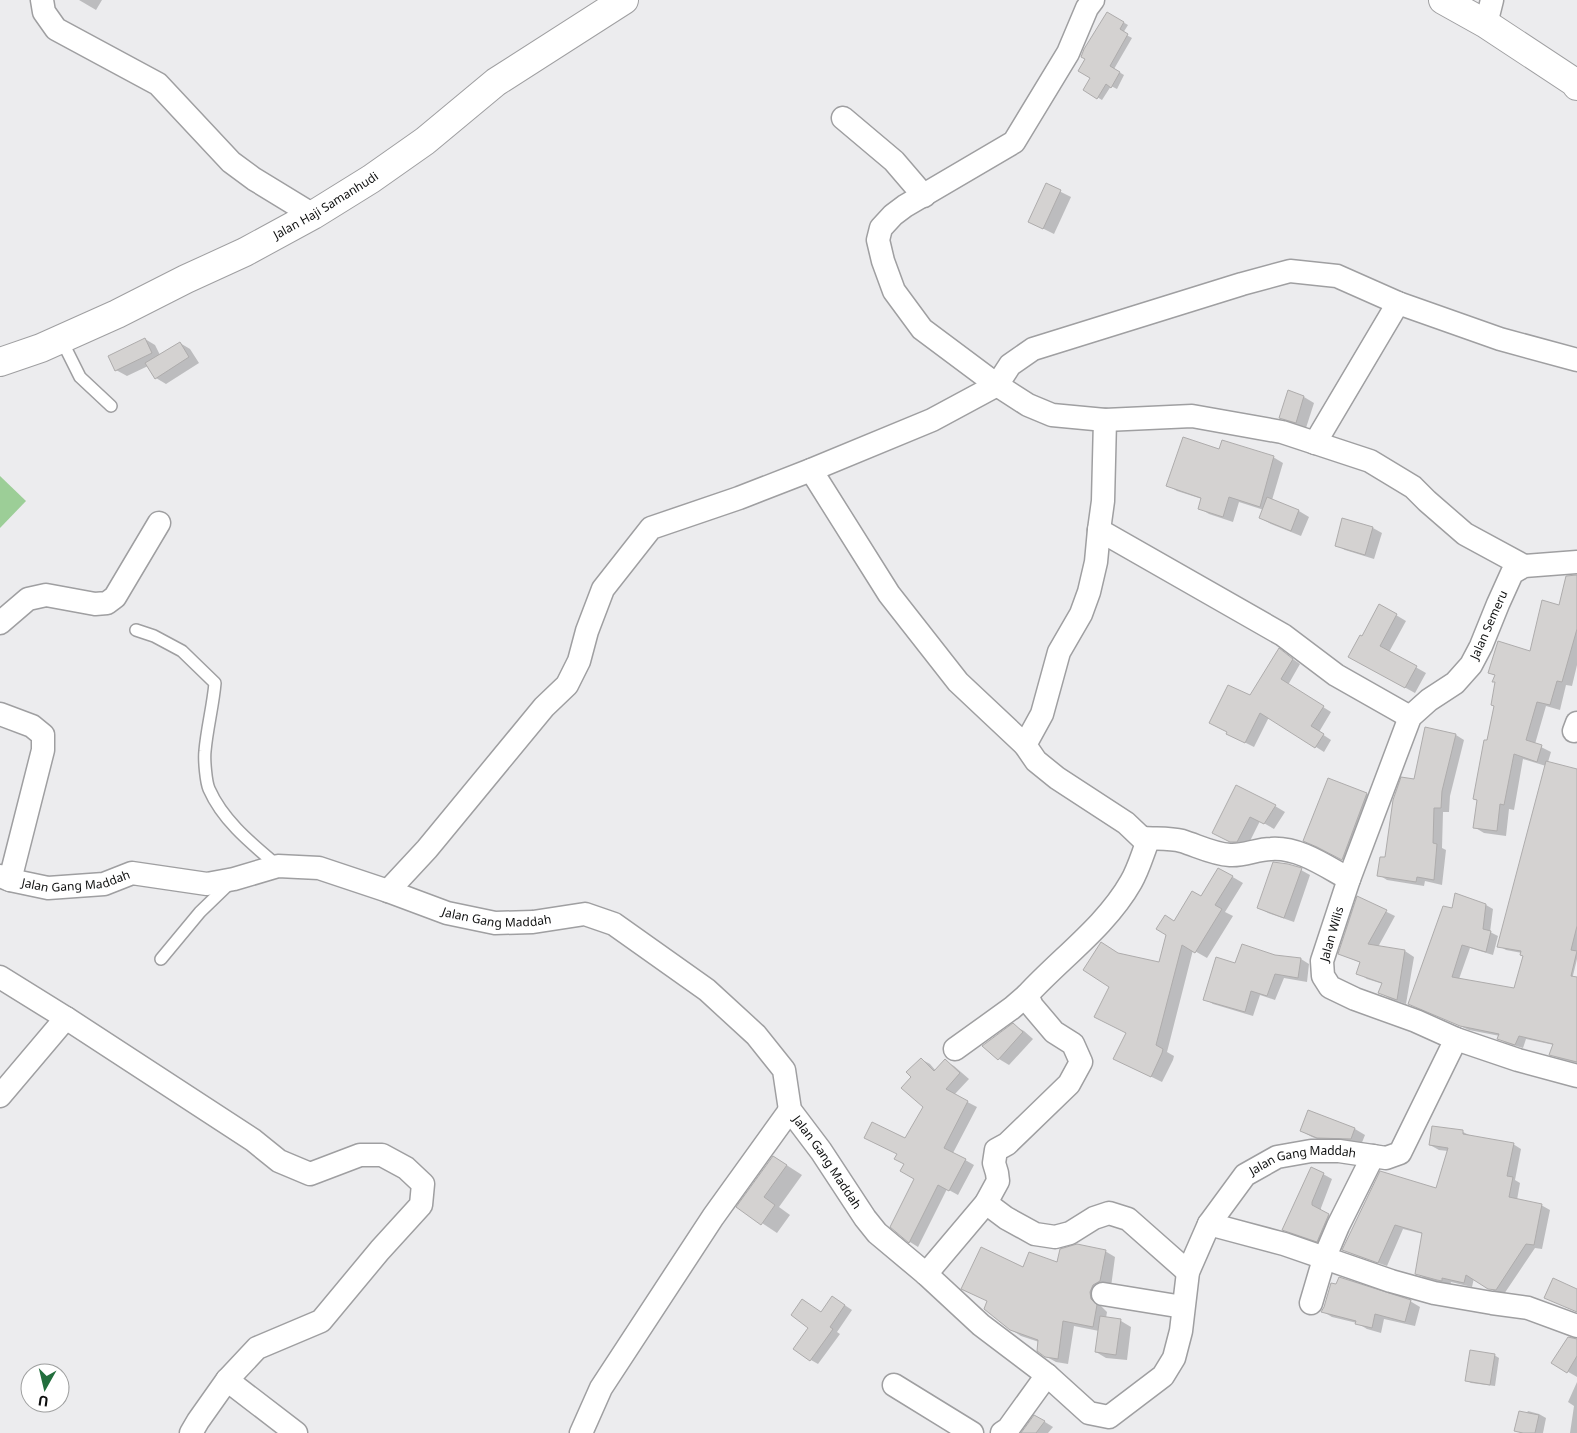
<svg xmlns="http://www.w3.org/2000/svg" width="1577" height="1433" viewBox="0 0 1577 1433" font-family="'Noto Sans',sans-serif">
<rect width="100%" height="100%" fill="#ececee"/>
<path fill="#9cce97" d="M0,476l26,25 -26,27z"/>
<g fill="#0003">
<path d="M79,0h23l-6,10z"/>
<path d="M1107,13l21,12 -5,8 9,5 -18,31 10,6 -7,14 -6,-3 -9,14 -18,-11 7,-11z"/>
<path d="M1047,185l24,12 -17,37 -14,-7z"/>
<path d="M145,339l10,6 5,10 20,-12 10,6 9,14 -33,21 -10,-6 -8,-12 -21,10 -11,-6z"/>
<path d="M1289,392l15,5 10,6 -8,25 -15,-4 -10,-6z"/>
<path d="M1220,450l53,7 10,6 -11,37 27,11 10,6 -8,19 -30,-12 -11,-6 4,-8 -25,-8 -6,20 -24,-8 -10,-6 3,-9 -25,-8 -10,-6z"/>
<path d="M1343,520l30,8 9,5 -8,26 -29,-9 -9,-5z"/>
<path d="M1577,576v89l-5,21 -6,-1 -6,25 -14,-4 -11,38 16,8 -3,10 29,8v189l-19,78 19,-3v29l-19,-5 -7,-4 3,-9 -28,-6 -3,9 -17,-5 -7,-4 1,-3 -31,-6 -59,-26 43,-95 3,-15 30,11 7,4 -3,23 8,4 -5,19 -23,-7 -11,31 56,11 9,-34 -2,-3 -16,-3 -7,-4 47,-180 -23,-7 -9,51 -5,-1 -3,27 -22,-3 -10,-6 4,-26 -4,-3 21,-92 1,-30 -6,-4 41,-20 29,-46z"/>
<path d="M1396,615l10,6 -17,31 37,21 -11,20 -55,-30z"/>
<path d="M1287,655l13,9 -12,21 43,27 -12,20 12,8 -7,12 -55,-35 -15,30 -18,-9 14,-41z"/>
<path d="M1456,735l8,5 -14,56 -1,16h-6l-1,36 4,2 -4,35 -17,-4 -1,5 -37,-6 -8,-5 36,-94z"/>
<path d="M1328,779l39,15 9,6 -25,64 -23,-13z"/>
<path d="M1275,806l10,6 -11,17 -14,-8 -13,26h-6l-27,-15z"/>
<path d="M1219,869l24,14 -18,29 8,4 -26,42 -14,-8 -26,102 7,4 -1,4 -11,22 -37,-18 2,-31 -16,-47 9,-31 40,8 15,-41 26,-24z"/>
<path d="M1301,870l9,5 -16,47 -26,-9 -9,-5z"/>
<path d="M1358,898l37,18 -17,31 27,4 9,6 -8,47 -17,-6 -9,-5 3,-9 -16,-5 -9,-6 3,-10 -21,-9z"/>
<path d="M1274,956l27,3 8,5 -2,18 -23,-4 -9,22 -15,-5 -7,21 -40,-12 -8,-5z"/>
<path d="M1013,1025l11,6 9,8 -24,26 -10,-6z"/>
<path d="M921,1059l9,5 6,7 9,-10 9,5 15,13 -15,16 23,12 -24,46 21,12 -16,30 -11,-6 -29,58 -8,-5 -19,-16 24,-48 -9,-38 19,-34 -13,-29z"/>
<path d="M1355,1129l10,6 -4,10 -33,-2 -16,-6 -11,-6z"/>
<path d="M1463,1132l8,4 42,8 8,5 -6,31 5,3 -3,17 24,5 9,5 -8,39 -7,-1 -31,46 -7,-1 -23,-15 -2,9 -21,-5 -1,3 -25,-7 -9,-5 7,-39 -20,-5 -16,37 -35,-12 -8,-4 93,-60 11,-39 -9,-1 -9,-5z"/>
<path d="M774,1157l28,18 -23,32 11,8 -13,18 -39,-26z"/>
<path d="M1323,1174l9,5 -11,29v3l17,9 -11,26 -34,-11 -10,-6z"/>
<path d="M1105,1251l10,6 -4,30 -11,12 1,7 6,6 -1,6 15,3 10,6 -4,33 -21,-2 -10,-6 3,-21 -25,-5 -6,38 -12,-2 -11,-6 -6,-14 -18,-6 -11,-7 14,-60 34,-5z"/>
<path d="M1410,1301l10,6 -5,19 -31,-7 -3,14 -14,-4 -10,-6 -25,-6 -10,-6z"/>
<path d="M840,1302l12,8 -15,22 3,2 -22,30 -7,-4 -1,-33 12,-14z"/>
<path d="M1577,1340v37l-24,-14z"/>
<path d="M1494,1355l5,3 -4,28 -24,-3 -5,-3z"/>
<path d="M1577,1382v51h-7l4,-27 -6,-4z"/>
<path d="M1528,1411l11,3 7,4 -3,15h-23l-4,-3z"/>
<path d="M1034,1417l11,5 8,5 -5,6h-25z"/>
</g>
<g fill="#d4d2d1" stroke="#aeacac">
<path d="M1107,12l17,10 -4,7 8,5 -18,32 10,6 -9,16 -5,-4 -9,15 -14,-9 7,-12 -12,-7 7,-12 -4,-2 3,-8z"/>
<path d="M1046,183l15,7 -18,39 -15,-7z"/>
<path d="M145,338l7,15 -37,18 -7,-15z"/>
<path d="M180,342l9,15 -34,22 -10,-16z"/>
<path d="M1288,390l16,6 -8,27 -17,-5z"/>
<path d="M1183,437l36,12 3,-9 52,16 -14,51 -31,-10 -6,20 -25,-8 3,-11 -35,-12z"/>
<path d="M1267,497l32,13 -8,21 -32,-13z"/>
<path d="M1342,518l31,9 -8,28 -30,-9z"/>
<path d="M1577,575v54l-15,53 -5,-1 -7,24 -13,-3 -11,38 16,5 -5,17 -23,-8 -10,51 -4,-1 -3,27 -24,-3 4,-28 -4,-1 11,-59h3l7,-34 -3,-1 4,-23h-3l3,-7 -7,-2 10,-32 32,10 12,-51 17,5 7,-29z"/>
<path d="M1379,604l18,10 -17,32 37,20 -12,22 -57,-31 12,-22 2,1z"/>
<path d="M1279,648l14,11 -12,20 43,27 -13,20 13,8 -9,14 -55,-35 -15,30 -19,-9 1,-2 -18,-9 19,-38 22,10z"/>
<path d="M1425,727l31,7 -14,57 -1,17h-7l-1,35 4,1 -3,36 -17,-3 -1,5 -39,-6 3,-19h5l8,-57 8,-23 13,2z"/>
<path d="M1546,761l31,8v157l-6,24 6,1 -6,25 6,1v85l-28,-7 4,-11 -34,-8 -4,9 -18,-6 2,-5 -39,-8 -52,-22 35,-98 9,2 3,-15 31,11 -3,25 8,2 -5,21 -24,-7 -10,32 62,11 9,-32 -3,-1 1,-4 -24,-4z"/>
<path d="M1328,778l39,15 -25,67 -25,-13 -14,-6z"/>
<path d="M1236,785l40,20 -12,19 -14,-7 -13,25h-7l-18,-9z"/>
<path d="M1273,862l15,2 14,4 -18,50 -27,-10z"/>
<path d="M1218,868l15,8 -18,29 7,4 -27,44 -13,-8 -26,100 7,4 -1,4 -11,24 -38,-18 13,-26 -32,-16 15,-30 -26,-17 18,-28 17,11 41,9 7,-27 -10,-6 9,-14 9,6 18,-30 9,5z"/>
<path d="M1357,896l30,14 -19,34 37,6 -8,50 -19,-7 4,-10 -26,-9 4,-12 -22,-8z"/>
<path d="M1242,944l33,11 26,3 -3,20 -23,-4 -8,22 -16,-5 -6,21 -42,-12 13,-43 19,6z"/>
<path d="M1013,1023l10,9 -25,28 -16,-14z"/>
<path d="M921,1058l13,13 11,-12 15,14 -14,16 22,12 -24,47 22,11 -17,32 -11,-6 -29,58 -19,-16 24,-48 -14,-8 4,-7 -10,-5 3,-5 -33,-16 8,-16 33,16 18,-31 -22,-19 10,-11 -5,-5z"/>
<path d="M1308,1110l47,18 -4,11 -34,-1 -17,-7z"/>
<path d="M1432,1126l31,4v4l51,9 -7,33 6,1 -4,20 33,7 -8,41 -8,-1 -30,46 -8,-1 -22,-14 -2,8 -22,-5v3l-5,-1 -22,-6 7,-41 -27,-8 -17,38 -36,-13 38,-79 56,17 12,-40 -19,-3z"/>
<path d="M773,1156l14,9 -23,32 11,8 -14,20 -25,-18z"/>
<path d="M1311,1167l13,6 -12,29v3l17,9 -12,28 -35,-12z"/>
<path d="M1077,1244l29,6 -6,31 -7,4 -3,7 1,7 6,6 -4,22 -30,-6 -5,38 -13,-2 -8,-6 1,-11 -28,-10 -26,-21 3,-8 -26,-12 20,-42 42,20 6,-15 28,10 3,-13z"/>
<path d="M1339,1277l72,23 -6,22 -30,-8 -3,14 -17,-4 1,-3 -35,-9 3,-5 7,-24 5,1z"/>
<path d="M1553,1278l24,11v23l-33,-14z"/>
<path d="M832,1296l13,9 -15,22 3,2 -23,32 -17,-12 15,-21 -17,-13 11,-16 19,13z"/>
<path d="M1100,1316l21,3 -5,36 -21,-3z"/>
<path d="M1568,1337l9,2v17l-10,17 -16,-10z"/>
<path d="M1470,1350l25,4 -5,31 -25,-4z"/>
<path d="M1519,1411l20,4 -4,18h-12l-9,-2z"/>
<path d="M1034,1415l11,6 -9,12h-15z"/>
</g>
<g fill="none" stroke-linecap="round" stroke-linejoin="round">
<defs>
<g id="service">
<path d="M61,339l19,38 31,29"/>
<path d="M136,630l18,6 28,15 33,32c-2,23 -8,45 -10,68 -1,9 1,31 4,38 14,32 43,55 69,77"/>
<path d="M161,959l39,-47 29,-28"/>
</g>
<g id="minor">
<path d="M42,0l2,12 12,17 102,55 73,78 23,17 59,36"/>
<path d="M1093,0l-6,8 -19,45 -54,89 -109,64 -12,9 -12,13 -3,12 5,21 11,30 28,38 75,56 31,20 24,10 53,5 87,-4 90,16 88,29 43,26 14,14 38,33 59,32"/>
<path d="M1486,24l6,-24"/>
<path d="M843,118l51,43 30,35"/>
<path d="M1105,420l-2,81 -4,29 184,105 53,40 74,42"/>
<path d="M1315,443l83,-140"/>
<path d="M811,470l78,124 69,88 67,63"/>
<path d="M1577,562l-53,4 -12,7 -14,31 -17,42 -10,19 -16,18 -26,17 -19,17 -61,162 -27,82 1,15 7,11 25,12 61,22 40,18 62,21 59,16"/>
<path d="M0,623l28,-24 18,-4 49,9 12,-1 8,-6 44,-74"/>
<path d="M0,714l32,12 11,9v15l-33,130"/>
<path d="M1574,731l3,-8"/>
<path d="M1144,838c12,1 26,0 38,3 16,5 31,13 48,14 14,1 27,-6 41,-6 28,-2 54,17 78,30"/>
<path id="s1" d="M0,876l10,4 38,8 56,-4 28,-11 75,11 27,-5 44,-13 41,2 69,23 59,22 48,10 38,-1 52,-8 29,10 93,66 49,45 28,35 6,40 31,41 44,67 12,15 49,41 55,51 66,50 42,38 20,4 54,-41 11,-18 7,-27 7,-59 21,-48 36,-49 32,-18 34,-6h28l47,7 14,-5 56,-114"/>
<path d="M388,891l39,-42 117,-142 23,-22 12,-24 8,-30 16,-42 48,-61 88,-30 72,-28 121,-50 65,-35 13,-20 23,-16 209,-65 48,-13 47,5 61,27 102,36 77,21"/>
<path d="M0,977l66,41"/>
<path d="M955,1049l57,-41 15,-13"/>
<path d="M0,1096l66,-78 187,122 26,21 31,13 50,-19h22l24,13 17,16 -2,21 -41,45 -59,71 -64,27 -30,32 -29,41 -7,12"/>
<path d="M986,1203l20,15 29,16 20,3 15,-4 24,-15 15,-5 19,6 60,53"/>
<path d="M1209,1224l75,20 107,37 43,12 58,10 36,5 49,18"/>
<path d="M926,1274l60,-71 12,-22 -1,-8 -3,-10 2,-13 11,-6 62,-60 12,-22 -8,-18 -19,-12 -22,-26 -5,-11c34,-37 79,-69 104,-113 7,-12 11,-26 16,-39l-21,-20 -69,-45 -21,-17 -11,-16 17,-31 17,-62 22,-38 8,-22 7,-30 3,-32"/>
<path d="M1103,1294l80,13"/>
<path d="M1311,1303l13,-44 14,-33 35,-70"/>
<path d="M227,1380l69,53"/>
<path d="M894,1385l78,48"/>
<path d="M581,1433l20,-45 112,-171 77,-107"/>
<path d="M1002,1433l6,-4 39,-54"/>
</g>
<g id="tertiary">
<path d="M1443,0l43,24 88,58 3,4"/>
<path id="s2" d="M0,362l41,-14 76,-34 69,-35 59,-27 68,-37 58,-36 54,-38 71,-59 128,-82"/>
</g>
</defs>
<use href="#service" stroke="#9f9fa1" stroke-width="14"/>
<use href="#minor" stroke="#9f9fa1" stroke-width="25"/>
<use href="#tertiary" stroke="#9f9fa1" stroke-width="30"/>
<use href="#service" stroke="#fff" stroke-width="11"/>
<use href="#minor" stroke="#fff" stroke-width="22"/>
<use href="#tertiary" stroke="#fff" stroke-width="28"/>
</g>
<g text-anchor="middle" stroke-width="4.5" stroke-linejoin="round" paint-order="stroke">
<g font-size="12" fill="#0d0e0e" stroke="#fff">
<text dy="4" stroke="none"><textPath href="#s2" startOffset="362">Jalan Haji Samanhudi</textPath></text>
<text transform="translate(1489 625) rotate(-66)" y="4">Jalan Semeru</text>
<text dy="4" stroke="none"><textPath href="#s1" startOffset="78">Jalan Gang Maddah</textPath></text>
<text dy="4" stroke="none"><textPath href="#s1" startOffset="512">Jalan Gang Maddah</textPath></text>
<text transform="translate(1332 934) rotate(-74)" y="4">Jalan Wilis</text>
<text dy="4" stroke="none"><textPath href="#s1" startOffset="962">Jalan Gang Maddah</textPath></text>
<text dy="4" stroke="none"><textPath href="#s1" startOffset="1698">Jalan Gang Maddah</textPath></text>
</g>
</g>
<g transform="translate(45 1388) rotate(188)"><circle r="24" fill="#ffffff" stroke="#9e9f9f"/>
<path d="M0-4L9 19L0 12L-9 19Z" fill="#226e3d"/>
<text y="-8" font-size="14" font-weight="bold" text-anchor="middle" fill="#0d0e0e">U</text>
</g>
</svg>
